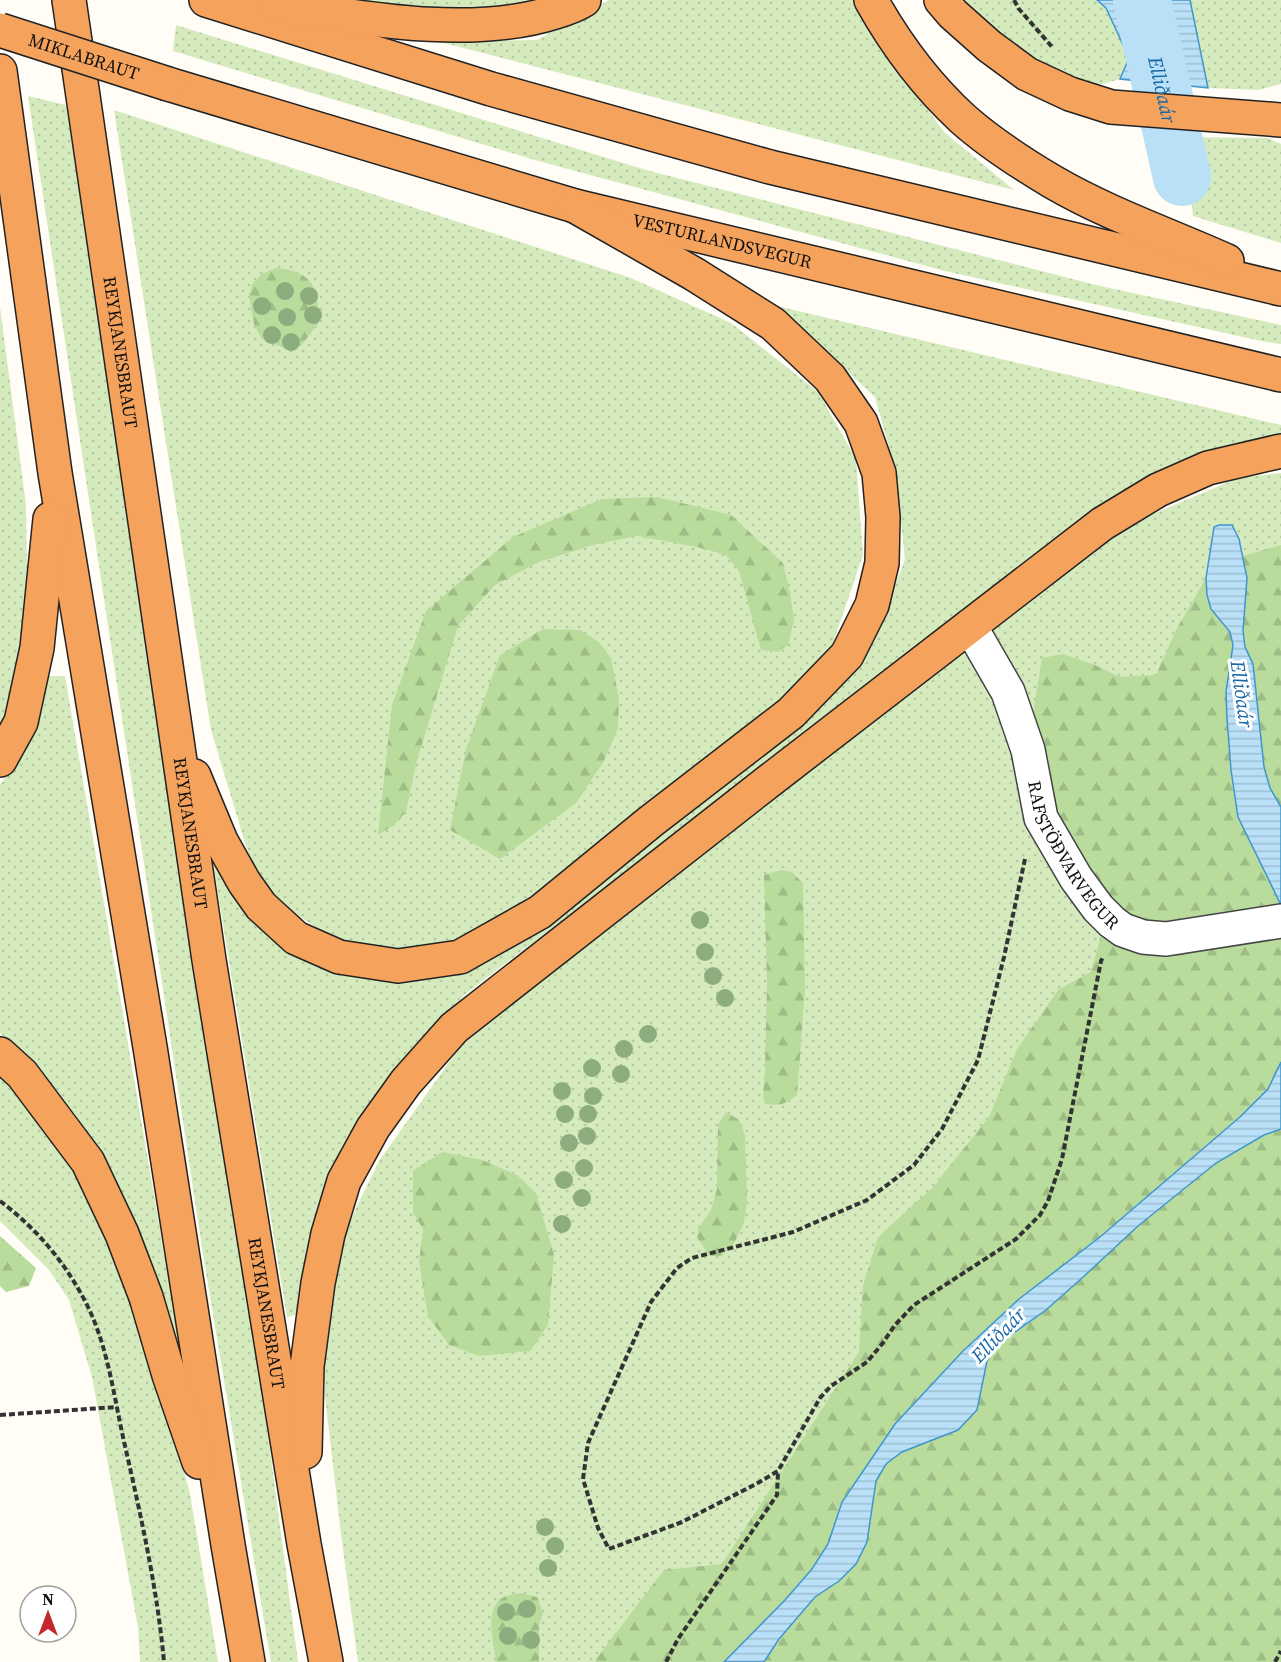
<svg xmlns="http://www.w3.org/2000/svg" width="1281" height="1662" viewBox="0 0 1281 1662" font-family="'Source Serif 4',serif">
<defs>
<pattern id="grass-dots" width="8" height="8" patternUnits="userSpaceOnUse" patternTransform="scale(1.5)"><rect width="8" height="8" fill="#d5ebbd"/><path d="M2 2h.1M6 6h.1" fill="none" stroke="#b6c8a1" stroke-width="1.8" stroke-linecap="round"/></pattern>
<pattern id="forest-firs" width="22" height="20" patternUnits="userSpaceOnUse" patternTransform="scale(1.5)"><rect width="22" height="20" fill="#b9dc9c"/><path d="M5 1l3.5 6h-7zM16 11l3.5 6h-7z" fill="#9ebc85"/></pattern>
<pattern id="water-rules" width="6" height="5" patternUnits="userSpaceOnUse" patternTransform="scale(1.5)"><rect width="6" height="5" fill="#b9e0f7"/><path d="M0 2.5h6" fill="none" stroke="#9ebfd3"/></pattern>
</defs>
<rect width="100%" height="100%" fill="#fffdf5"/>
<g fill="url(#grass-dots)">
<path d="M365,0h173l-49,13 -90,-4z"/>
<path d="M609,0h251l15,38 69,94 70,58 -574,-148 97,-2z"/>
<path d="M955,0h142l9,8 23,50 -9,21 -32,9 -50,-19z"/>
<path d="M1190,0h91v84l-22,6 -51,-2z"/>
<path d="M176,25l470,145 450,115 185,40v19l-15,-2 -321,-71 -410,-111 -362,-109z"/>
<path d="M28,96l38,9 177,1141 55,416h-27l-68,-408z"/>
<path d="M114,110l517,168 100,45 87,69 38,67 7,96 -33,97 -49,51 -289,225 -63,24 -83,-7 -48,-29 -36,-33 -16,-37 -35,-116z"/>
<path d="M1184,137l84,1 13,6v99l-88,-27z"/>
<path d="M777,306l504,119v14l-310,171 -507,385 -84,93 -48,85 -34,141 -11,3 -77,-473 33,64 57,50 62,14h103l367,-276 40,-54 33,-82 -9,-87 -21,-76z"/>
<path d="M0,307l26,198 2,125 -13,70 -15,33z"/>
<path d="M1281,473v1189h-923l-17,-128 -16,-138v-115l32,-75 22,-45 81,-114 93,-78 370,-288 207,-157 108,-46z"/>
<path d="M47,676h18l114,665 -12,-13 -63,-166 -29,-48 -40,-48 -35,-33v-248l27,-38z"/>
<path d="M0,1075l47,50 55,92 42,106 46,171 28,168h-78l-2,-35 -46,-250 -23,-77 -20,-30 -49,-49z"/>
</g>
<g fill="url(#forest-firs)">
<path d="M275,268c16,1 32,5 40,21 4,9 3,24 4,33l-18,24 -17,2 -23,-10 -7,-14 -5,-28 3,-12 10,-10z"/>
<path d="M657,497l74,18 52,48 7,29 4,28 -6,25 -10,7 -17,-2 -22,-79 -13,-16 -29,-8 -60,-11 -44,9 -54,17 -44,23 -37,41 -42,138 -10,48 -12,13 -16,10 14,-130 34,-94 87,-74 89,-38z"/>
<path d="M1281,545v262l-11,-19 -6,-21 -11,-103 -8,-17 -2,-16v-75z"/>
<path d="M1206,578l1,17 4,14 19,23 3,13 -3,22 41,217 10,21v157l-13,27 -28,28 -140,120 -81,62 -56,52 -68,73 -21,31 -32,47 -14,42 -16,25 -27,31 -61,62h-129l1,-3 68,-89 58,-6 137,-212 4,-66 15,-49 55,-50 56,-70 28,-68 42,-60 32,-17 11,-40 -78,-164 18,-110 21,-4 32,11 25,12 36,-2 21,-47z"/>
<path d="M543,629l37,1 20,13 11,15 8,41 -1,30 -14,32 -28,42 -76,56 -50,-29 16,-81 34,-94z"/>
<path d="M781,870l11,2 11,11 2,106 -8,106c-12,9 -16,11 -32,9l-2,-9 2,-24 2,-88 -3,-108z"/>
<path d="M726,1112l13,8 6,15 2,67 -3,21 -12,24 -11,9h-12l-12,-19 1,-8 13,-19 6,-21 1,-64z"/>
<path d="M1281,1129v533h-517l15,-23 36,-42 23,-16 18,-17 11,-22 9,-61 10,-17 16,-12 19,-7 56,-35 10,-49 11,-17 48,-34 35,-31 57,-53 78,-63 48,-28z"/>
<path d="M442,1152l40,8 35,15 19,18 18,62 -6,70 -18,26 -51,5 -30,-11 -21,-29 -9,-54 4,-33 -10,-16v-42z"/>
<path d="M0,1236l36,32 -7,18 -23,6 -6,-6z"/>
<path d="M521,1593l16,4 6,16 -4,12v37h-43c-2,-18 -12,-52 6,-64 5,-3 13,-4 19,-5z"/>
</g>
<g fill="url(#water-rules)" stroke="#3f96cf" stroke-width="1.5">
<path d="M1097,0h93l18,88 -88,-9 9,-21 -23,-50z"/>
<path d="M1219,525h13l7,14 8,39 -4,53 2,16 8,17 11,103 6,21 11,19v98l-43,-88 -7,-47 -4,-52 -1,-26 7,-47 -3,-13 -19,-23 -4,-14 -1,-17 8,-51z"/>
<path d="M1281,1062v67l-17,6 -48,28 -78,63 -57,53 -35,31 -48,34 -11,17 -10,49 -19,20 -56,22 -16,12 -10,17 -9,61 -11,22 -17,17 -24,16 -36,42 -15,23h-40l61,-62 27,-31 16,-25 14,-42 32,-47 21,-31 68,-73 56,-52 81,-62 140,-120 28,-28z"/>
</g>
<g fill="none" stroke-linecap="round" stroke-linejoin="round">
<path stroke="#b9e0f7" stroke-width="58" id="s1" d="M1142,0l40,177"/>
<defs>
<g id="minor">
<path id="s2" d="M970,626l38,66 20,58 13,68 35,60 22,30 14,14 11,8 20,7 23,2 115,-18"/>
</g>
<g id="highway">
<path id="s3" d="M69,0l140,960 95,584 22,118"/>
<path d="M206,0l285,89 279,78 511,122"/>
<path d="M871,0c24,43 55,85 92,119 27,24 58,44 90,63 55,32 116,53 174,79"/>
<path d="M941,0l12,14 36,32 38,28 43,20 41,13 170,13"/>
<path d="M276,5c86,13 195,34 279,7 10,-3 20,-6 29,-12"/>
<path d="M0,71l55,402 95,574 78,498 20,117"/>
<path id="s4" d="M168,84l407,122 706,169"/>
<path d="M0,760l21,-38 16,-74 13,-129"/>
<path d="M194,776l27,65 23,41 17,24 35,32 43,19 59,9 62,-9 80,-45 110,-90 141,-109 56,-58 25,-50 10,-42 1,-46 -4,-44 -18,-50 -31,-45 -57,-54 -79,-50 -119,-68"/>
<path d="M0,1054l22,20 66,88 34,72 24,63 23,78 30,87"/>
<path d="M305,1452l2,-86 11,-83 10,-49 16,-53 29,-53 33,-46 48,-54 315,-247 333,-257 56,-34 50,-22 73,-17"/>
</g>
</defs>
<use href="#minor" stroke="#444" stroke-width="36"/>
<use href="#highway" stroke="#222" stroke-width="36"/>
<g stroke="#333" stroke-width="4" stroke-dasharray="6 3" stroke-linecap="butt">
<path d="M1014,0l5,9 34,39"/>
<path d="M1025,859l-21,98 -26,103 -36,69 -28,36 -47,35 -74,32 -101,26 -15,10 -26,34 -63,141 -5,36 15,49 11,21 73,-27 74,-38 22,-13 42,-73 11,-12 36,-24 15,-18 13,-19 19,-20 102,-66 24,-24 8,-14 14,-42 39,-198 2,-4"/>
<path d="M0,1201c36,27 64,60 85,100 22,42 28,90 38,136 17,75 34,149 41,225"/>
<path d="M0,1415l117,-8"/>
<path d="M666,1662l12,-23 99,-144 1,-23"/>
<path d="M1275,1662l6,-11"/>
</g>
<use href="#minor" stroke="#fff" stroke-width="33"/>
<use href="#highway" stroke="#f5a25d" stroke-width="33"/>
<defs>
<g id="highway-bridge">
<path id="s5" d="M0,30l168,54"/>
</g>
</defs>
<use href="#highway-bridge" stroke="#222" stroke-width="36" stroke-linecap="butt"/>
<use href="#highway-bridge" stroke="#f5a25d" stroke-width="33"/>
</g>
<g fill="#8dad7f">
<circle cx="285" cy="291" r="9"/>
<circle cx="309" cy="296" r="9"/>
<circle cx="262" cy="306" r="9"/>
<circle cx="313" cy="315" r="9"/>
<circle cx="287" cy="317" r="9"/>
<circle cx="272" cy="335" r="9"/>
<circle cx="291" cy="342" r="9"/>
<circle cx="700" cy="920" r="9"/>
<circle cx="705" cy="952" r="9"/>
<circle cx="713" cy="976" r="9"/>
<circle cx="725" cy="998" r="9"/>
<circle cx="648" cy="1034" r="9"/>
<circle cx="624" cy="1049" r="9"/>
<circle cx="592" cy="1068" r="9"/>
<circle cx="621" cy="1074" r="9"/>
<circle cx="562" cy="1091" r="9"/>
<circle cx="593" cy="1096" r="9"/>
<circle cx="565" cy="1114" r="9"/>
<circle cx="588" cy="1114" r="9"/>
<circle cx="587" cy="1136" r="9"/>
<circle cx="569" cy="1143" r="9"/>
<circle cx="584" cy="1168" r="9"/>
<circle cx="564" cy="1180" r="9"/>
<circle cx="582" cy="1198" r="9"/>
<circle cx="562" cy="1224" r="9"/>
<circle cx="545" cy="1527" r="9"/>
<circle cx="555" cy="1546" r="9"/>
<circle cx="548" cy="1568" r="9"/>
<circle cx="527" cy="1609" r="9"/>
<circle cx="506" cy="1612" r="9"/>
<circle cx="508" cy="1636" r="9"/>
<circle cx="531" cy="1640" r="9"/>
</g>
<g text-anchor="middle" stroke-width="6" stroke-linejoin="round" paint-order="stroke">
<g font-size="18" fill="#111" stroke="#fff">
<text dy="6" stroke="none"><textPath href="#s5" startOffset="88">MIKLABRAUT</textPath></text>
<text dy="6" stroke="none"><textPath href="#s4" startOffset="576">VESTURLANDSVEGUR</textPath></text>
<text dy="6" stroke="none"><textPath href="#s3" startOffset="356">REYKJANESBRAUT</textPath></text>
<text dy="6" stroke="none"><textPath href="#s3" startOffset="842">REYKJANESBRAUT</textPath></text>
<text dy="6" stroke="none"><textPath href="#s2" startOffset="254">RAFSTÖÐVARVEGUR</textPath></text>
<text dy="6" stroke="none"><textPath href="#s3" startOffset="1328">REYKJANESBRAUT</textPath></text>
</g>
<g font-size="20" font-style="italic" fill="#1768a6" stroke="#fff">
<text dy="7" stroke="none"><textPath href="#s1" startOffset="92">Elliðaár</textPath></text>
<text transform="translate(1242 694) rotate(82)" y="7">Elliðaár</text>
<text transform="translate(998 1335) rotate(-46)" y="7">Elliðaár</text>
</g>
</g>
<g transform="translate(48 1614)"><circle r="28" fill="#ffffff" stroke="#a0a0a0" stroke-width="1.5"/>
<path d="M0-4.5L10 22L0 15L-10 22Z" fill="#c4262e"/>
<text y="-9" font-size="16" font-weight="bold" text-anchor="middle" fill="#111111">N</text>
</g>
</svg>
